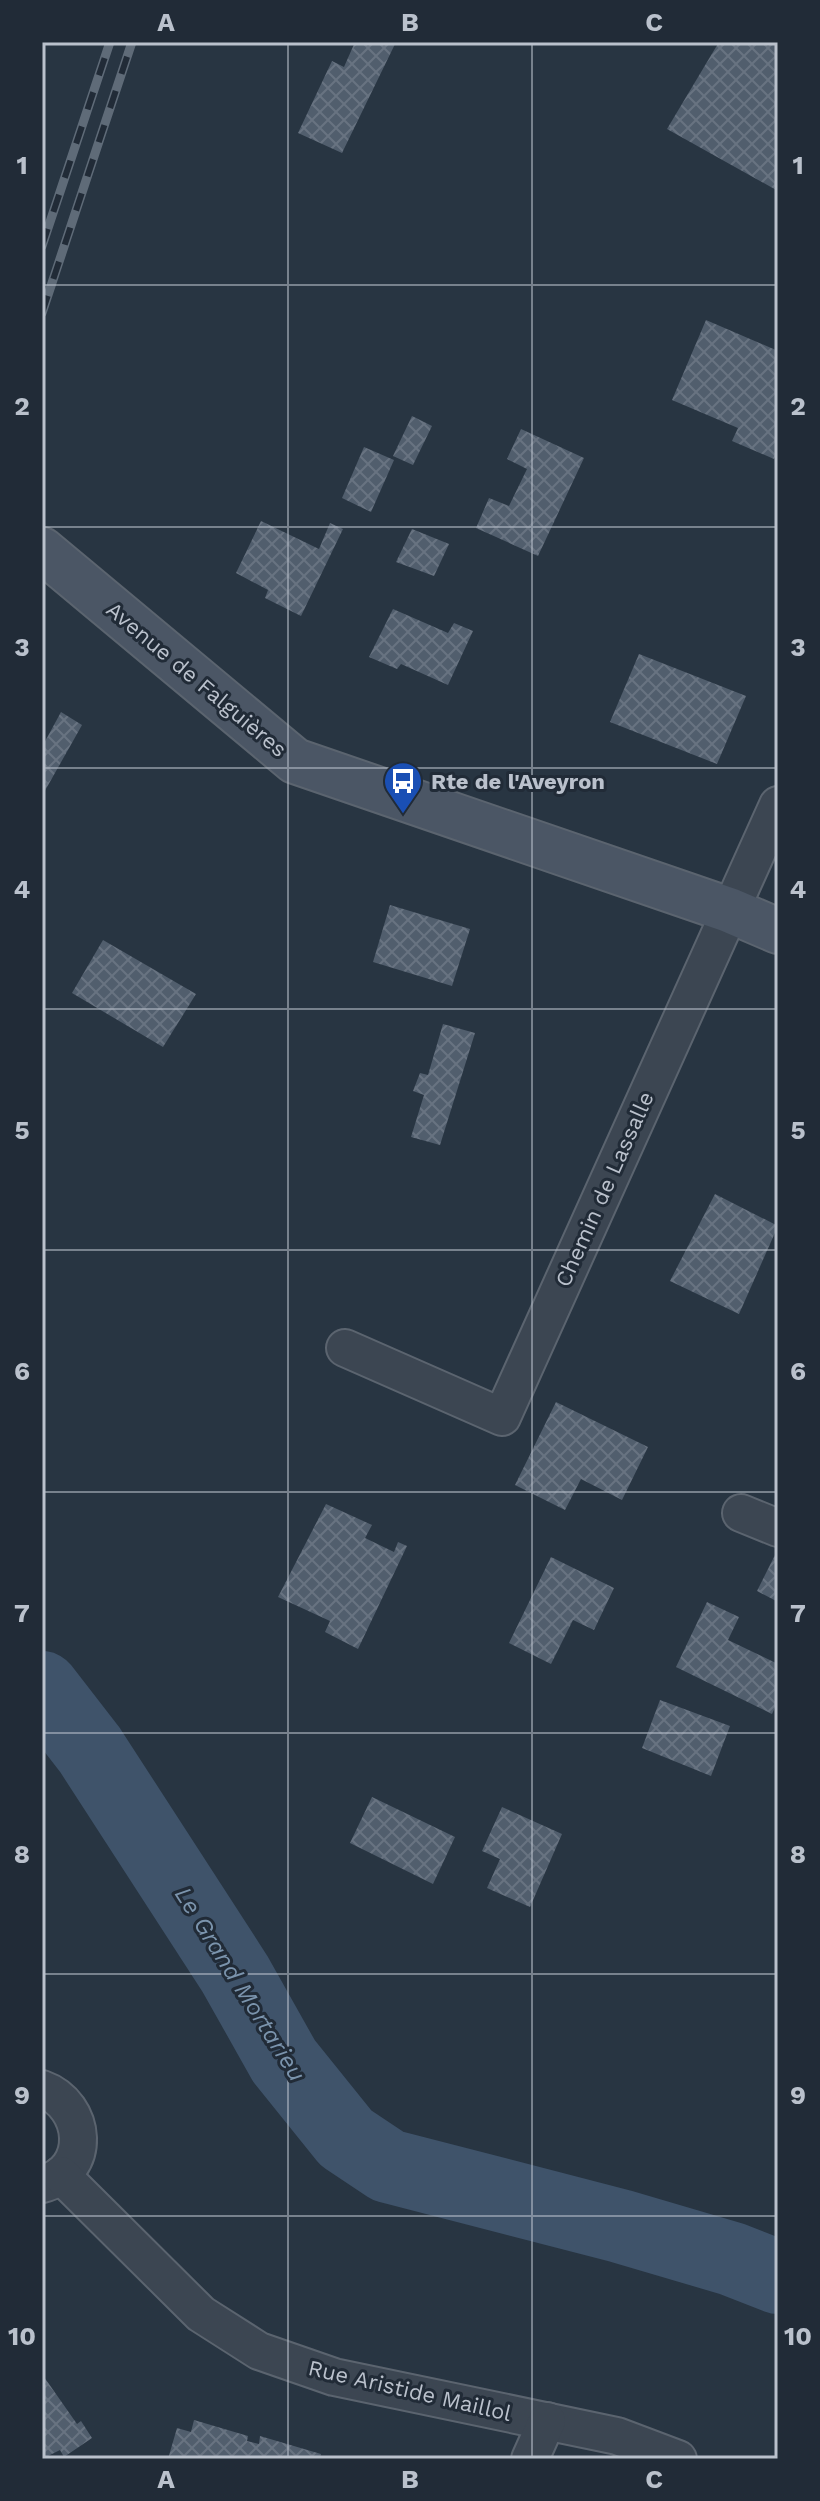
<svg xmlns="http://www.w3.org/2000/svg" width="820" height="2501" viewBox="0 0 820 2501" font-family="'Work Sans',sans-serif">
<defs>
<pattern id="building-cross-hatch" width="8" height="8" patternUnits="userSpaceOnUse" patternTransform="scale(2)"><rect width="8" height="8" fill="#515e6d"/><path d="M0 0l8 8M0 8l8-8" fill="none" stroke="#687381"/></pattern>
</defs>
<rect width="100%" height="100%" fill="#283542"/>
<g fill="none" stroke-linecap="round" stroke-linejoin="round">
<path stroke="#3f536a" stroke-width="74" d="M42,1688l48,62 145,224 49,87 62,77 42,28 232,60 112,33 46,18"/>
</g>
<g fill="url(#building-cross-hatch)">
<path d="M355,42h41l-54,111 -44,-20 34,-72 12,6z"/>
<path d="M719,42h59v149l-111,-62z"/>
<path d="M706,320l72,31v100l-4,8 -42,-18 6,-13 -66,-28z"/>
<path d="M412,416l20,10 -19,39 -20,-9z"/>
<path d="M521,429l63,29 -46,98 -62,-28 13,-30 20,8 18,-37 -20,-10z"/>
<path d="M364,447l30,13 -23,52 -29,-14z"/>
<path d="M261,521l58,28 11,-26 13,6 -42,87 -36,-18 3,-8 -32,-17z"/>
<path d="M412,529l37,15 -15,32 -38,-14z"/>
<path d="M393,609l55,24 6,-10 19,8 -25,54 -47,-21 -4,5 -28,-12z"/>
<path d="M639,654l107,42 -29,68 -107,-42z"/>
<path d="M61,712l21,13 -40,71v-49z"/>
<path d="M390,905l80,24 -18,57 -79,-24z"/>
<path d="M103,940l93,54 -33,53 -91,-54z"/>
<path d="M443,1024l32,9 -35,112 -29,-8 13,-42 -11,-4 7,-18 8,2z"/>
<path d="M715,1194l63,32 -39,88 -69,-33z"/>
<path d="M556,1402l92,45 -26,53 -41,-21 -16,31 -50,-25z"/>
<path d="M326,1504l46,21 -7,13 29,14 4,-10 9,4 -49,103 -33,-17 5,-11 -52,-24z"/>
<path d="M776,1553l2,1v48l-21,-11z"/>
<path d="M551,1557l63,31 -20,42 -21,-10 -22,44 -42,-21z"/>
<path d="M707,1602l32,15 -11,23 50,24v37l-6,13 -96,-47z"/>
<path d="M660,1700l70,26 -19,50 -69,-28z"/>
<path d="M372,1797l83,40 -22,47 -83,-41z"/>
<path d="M502,1807l60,27 -32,73 -43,-19 13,-29 -18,-8z"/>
<path d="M42,2374l35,50 4,-3 11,17 -28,19 -4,-7 -18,9z"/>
<path d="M194,2420l54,16 -1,5 12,3 1,-8 61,18 -1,5h-152l9,-31 14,4z"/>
</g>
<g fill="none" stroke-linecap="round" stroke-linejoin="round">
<defs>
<g id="street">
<path d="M345,1348l157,69 276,-612"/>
<path d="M741,1513l37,15"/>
<path d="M42,2089c45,16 51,82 0,95"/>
<path d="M61,2175l140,139 58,37 75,26 283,59 61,23"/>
<path d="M530,2459l17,-38"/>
</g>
<path id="secondary" d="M42,550l253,211 434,149 49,21"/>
</defs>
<use href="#street" stroke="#5b646f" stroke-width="40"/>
<use href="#secondary" stroke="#5b646f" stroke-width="48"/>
<use href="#street" stroke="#3c4652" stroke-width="36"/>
<use href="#secondary" stroke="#4b5665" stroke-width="44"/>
<defs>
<g id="rail">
<path d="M42,246l68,-204"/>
<path d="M42,313l90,-271"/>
</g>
</defs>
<use href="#rail" stroke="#5f6b78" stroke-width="9"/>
<use href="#rail" stroke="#212b37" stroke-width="6" stroke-dasharray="18" stroke-linecap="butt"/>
</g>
<path fill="none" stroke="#bac1cc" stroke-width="2" stroke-opacity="0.55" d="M288,42v2417M532,42v2417M42,285h736M42,527h736M42,768h736M42,1009h736M42,1250h736M42,1492h736M42,1733h736M42,1974h736M42,2216h736"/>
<defs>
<symbol id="bus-pin" viewBox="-11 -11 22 30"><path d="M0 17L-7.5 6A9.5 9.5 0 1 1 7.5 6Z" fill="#1a4fb4" stroke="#212b37"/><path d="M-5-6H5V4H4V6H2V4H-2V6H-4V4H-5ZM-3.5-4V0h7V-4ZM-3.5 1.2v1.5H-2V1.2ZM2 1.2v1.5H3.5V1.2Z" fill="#fff"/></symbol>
</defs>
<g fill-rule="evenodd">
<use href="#bus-pin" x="381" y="759" width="44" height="60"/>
</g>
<g text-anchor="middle" stroke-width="6" stroke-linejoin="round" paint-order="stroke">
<g font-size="22" fill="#bac1cc" stroke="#212b37">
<text transform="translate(197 679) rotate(40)" y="8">Avenue de Falguières</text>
<text transform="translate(604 1189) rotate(-66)" y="8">Chemin de Lassalle</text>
<text transform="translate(410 2390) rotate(13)" y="8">Rue Aristide Maillol</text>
</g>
<g font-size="22" font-weight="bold" fill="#bac1cc" stroke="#212b37" text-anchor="start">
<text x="431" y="789">Rte de l'Aveyron</text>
</g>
<g font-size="24" font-style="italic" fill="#7b94ad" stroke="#212b37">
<text transform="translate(240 1984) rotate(58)" y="8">Le Grand Mortarieu</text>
</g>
</g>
<rect width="820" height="2501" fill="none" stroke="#212b37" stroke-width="88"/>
<rect x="44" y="44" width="732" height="2413" fill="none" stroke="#bac1cc" stroke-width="3"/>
<g font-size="26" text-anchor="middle" font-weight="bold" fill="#bac1cc">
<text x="166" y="31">A</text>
<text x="410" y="31">B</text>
<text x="654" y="31">C</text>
<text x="22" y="174">1</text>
<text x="798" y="174">1</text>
<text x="22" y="415">2</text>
<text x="798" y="415">2</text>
<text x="22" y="656">3</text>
<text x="798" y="656">3</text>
<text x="22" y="898">4</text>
<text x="798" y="898">4</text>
<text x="22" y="1139">5</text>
<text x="798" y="1139">5</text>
<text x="22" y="1380">6</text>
<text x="798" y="1380">6</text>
<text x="22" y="1622">7</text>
<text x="798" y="1622">7</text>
<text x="22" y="1863">8</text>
<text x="798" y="1863">8</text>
<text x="22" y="2104">9</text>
<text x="798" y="2104">9</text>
<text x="22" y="2345">10</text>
<text x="798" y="2345">10</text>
<text x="166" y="2488">A</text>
<text x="410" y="2488">B</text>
<text x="654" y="2488">C</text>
</g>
</svg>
